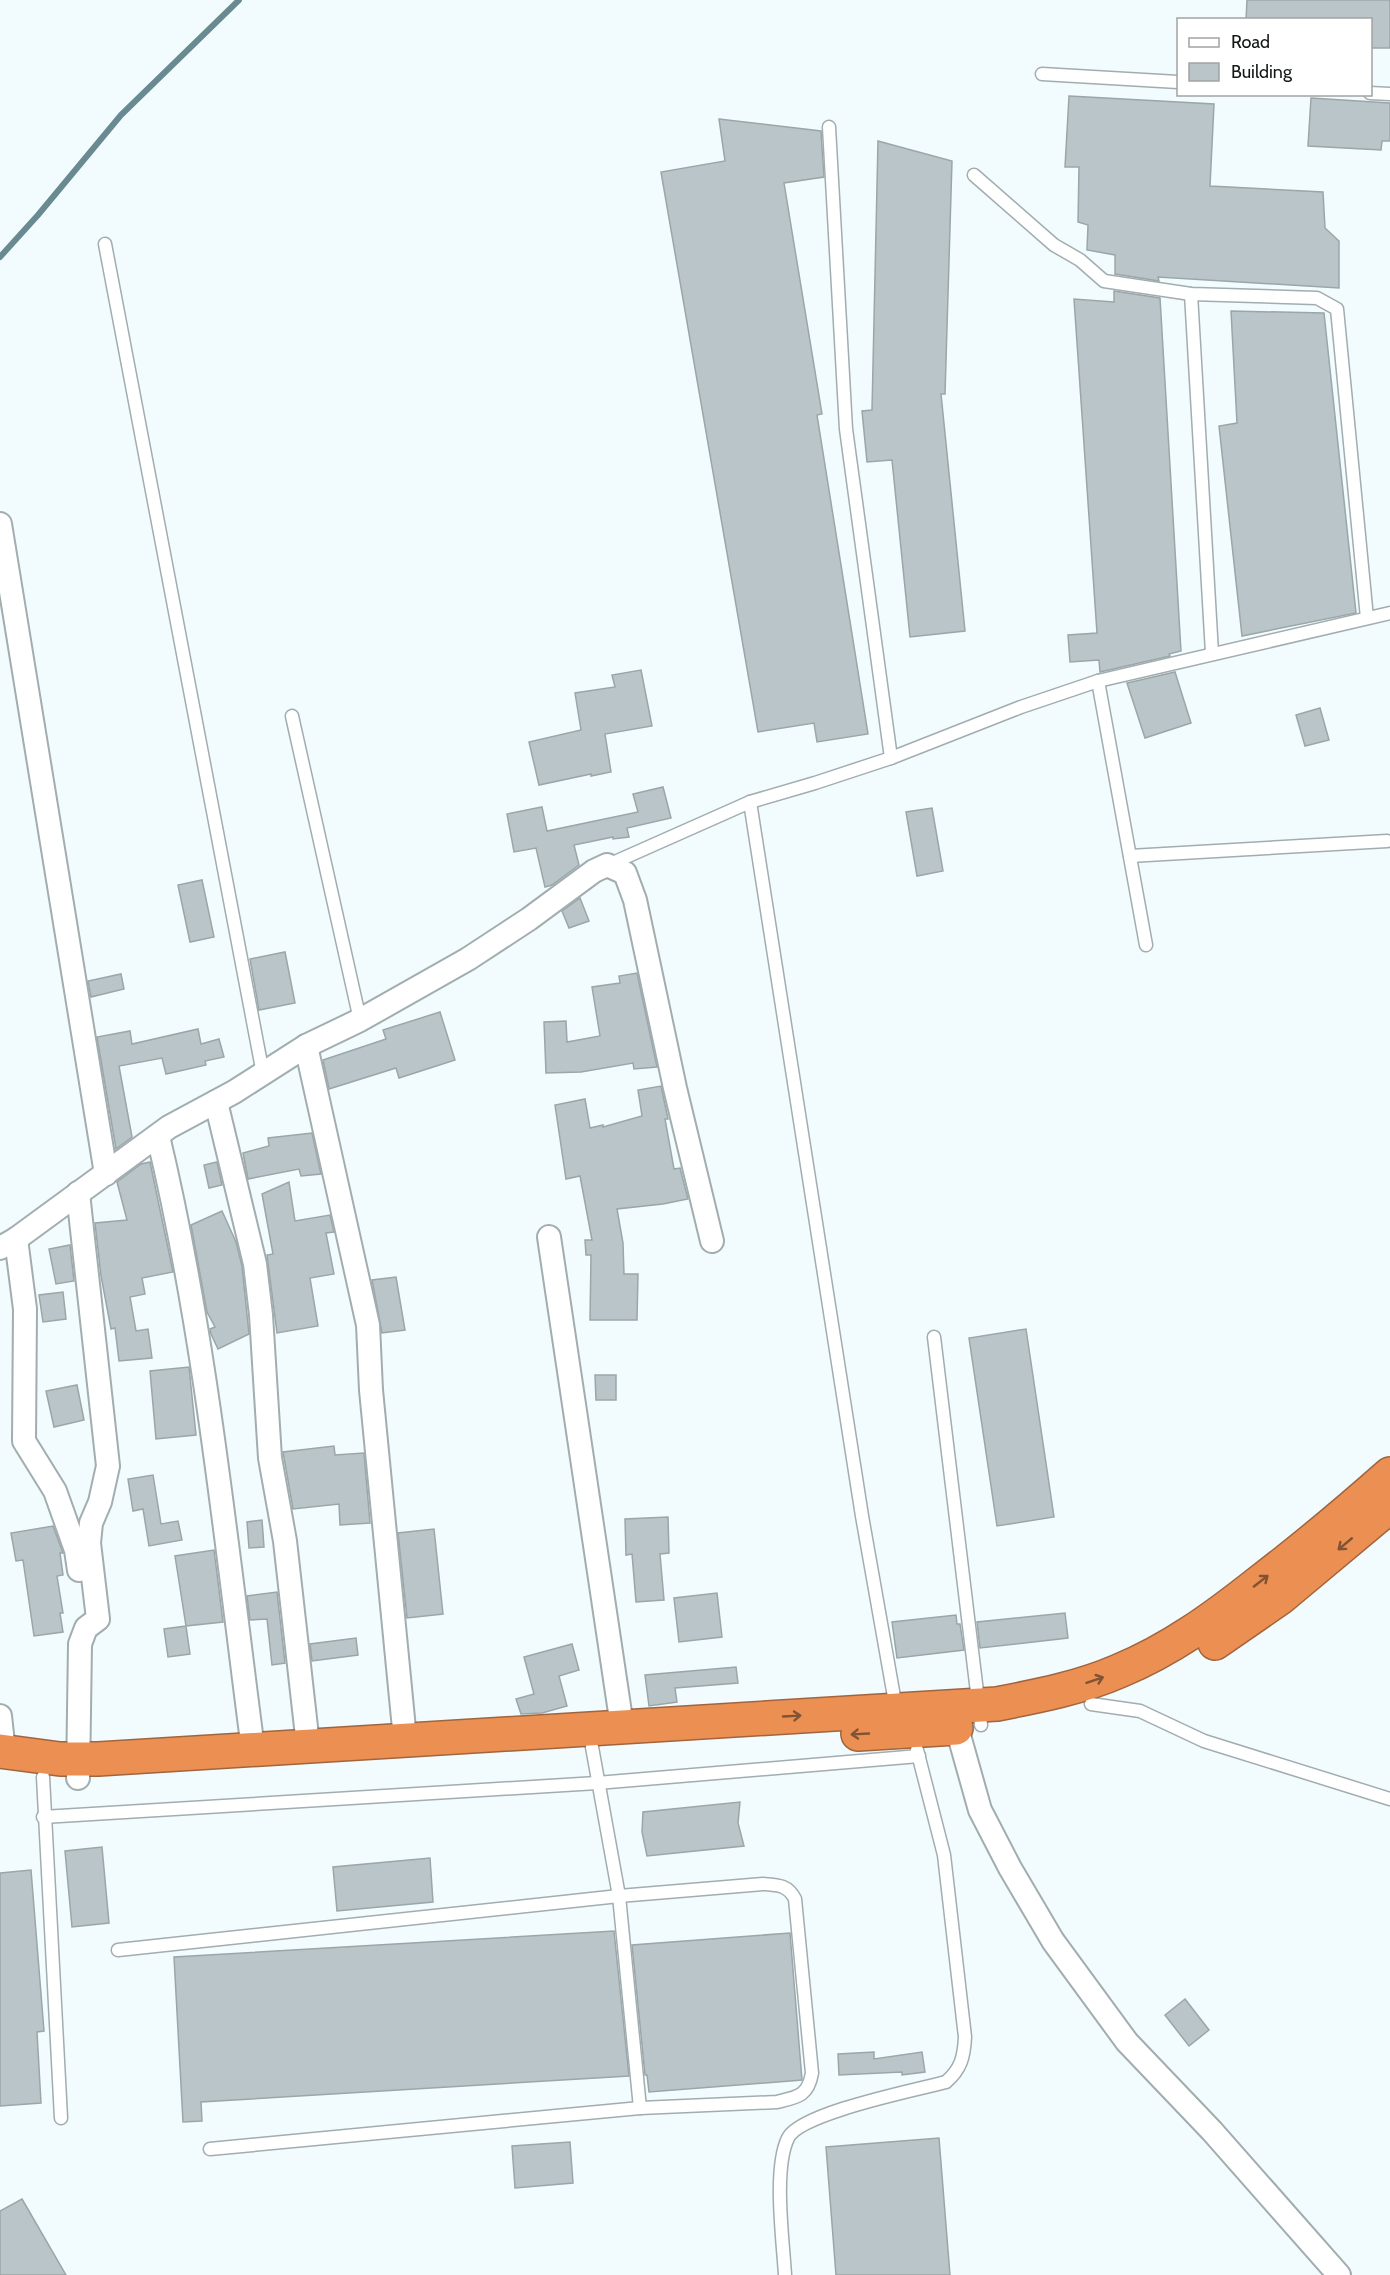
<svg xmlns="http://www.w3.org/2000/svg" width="1390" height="2275" viewBox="0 0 1390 2275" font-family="Cabin,sans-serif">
<rect width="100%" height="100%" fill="#f2fcfe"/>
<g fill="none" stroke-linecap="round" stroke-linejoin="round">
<path stroke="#698a90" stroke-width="6" d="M0,257l38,-42 83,-100 118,-115"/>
</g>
<g fill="#b9c5c8" stroke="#9aa6a8" stroke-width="1.5">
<path d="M1247,0h143v48h-19v-28h-125z"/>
<path d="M1069,96l145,8 -4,82 113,6 2,36 14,13v47l-181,-11 1,4 -44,-7v-19l-28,-5 1,-25 -10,-3 1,-55h-14z"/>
<path d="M1311,98l79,5v38h-8l-1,9 -73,-4z"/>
<path d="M719,119l102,12 3,46 -40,6 38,231 -5,1 51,319 -51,8 -3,-19 -56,9 -97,-560 64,-11z"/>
<path d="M878,141l74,20 -7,233h-4l24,237 -55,6 -18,-177 -25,2 -5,-51 10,-1z"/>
<path d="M1114,291l46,7 21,353 -12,3 1,2 -70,16 -1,-12 -29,2 -2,-27 29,-2 -23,-334 40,3z"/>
<path d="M1231,311l93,2 32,300 -114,23 -23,-210 18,-3z"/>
<path d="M641,670l11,56 -47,8 6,38 -20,4v-2l-52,11 -10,-43 52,-12 -6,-37 40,-6 -3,-12z"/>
<path d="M1175,672l16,51 -46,15 -18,-55z"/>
<path d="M1320,708l9,32 -24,6 -9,-31z"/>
<path d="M663,787l8,31 -44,10 2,9 -16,2v-2l-39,8 5,20 -27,20 -7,2 -9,-39 -22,4 -7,-38 35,-7 5,24 91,-19 -5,-18z"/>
<path d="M932,808l11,63 -26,5 -11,-64z"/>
<path d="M202,880l12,57 -24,5 -12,-57z"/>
<path d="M580,898l9,23 -20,7 -7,-17z"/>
<path d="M285,952l10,51 -36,7 -9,-51z"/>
<path d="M637,973l20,94 -23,2 -1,-6 -52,9 -35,1 -2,-51 22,-1 1,21 33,-6 -8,-49 28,-4 -1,-7z"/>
<path d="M121,974l3,15 -33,8 -3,-16z"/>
<path d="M440,1012l15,48 -56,18 -3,-10 -67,21 -6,-29 63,-21 -3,-9z"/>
<path d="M198,1029l3,15 18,-5 5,18 -19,4 1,4 -40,9 -4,-16 -43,8 13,71 -16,12 -19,-112 33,-6 2,13z"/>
<path d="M661,1086l7,33h-3l9,50 6,-1 8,31 -25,5 -46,5 6,34 1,31h14l-1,46h-47l1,-65h-5l-1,-15h7l-12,-64 -14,3 -11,-74 30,-6 5,29 13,-3v2l39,-11 -4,-26z"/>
<path d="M312,1133l9,41 -20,2 -2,-7 -51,10 -5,-26 26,-7 -1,-8z"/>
<path d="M150,1162l23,110 -31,6 3,16 -15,3 6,34 12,-2 4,29 -33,3 -4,-33 -4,1 -10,-53 -6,-53 32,-3 -10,-38 24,-18z"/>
<path d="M217,1162l5,23 -13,3 -5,-23z"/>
<path d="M289,1182l6,39 35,-6 4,17 -8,1 8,41 -24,4 8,48 -41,7 -10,-78 6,-1 -11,-60z"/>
<path d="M222,1211l14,31 6,24 7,68 -31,15 -7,-15 -1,-5 5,-2 -8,-15 -16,-87z"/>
<path d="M70,1245l4,36 -18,3 -7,-35z"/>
<path d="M396,1277l9,53 -23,3 -10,-53z"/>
<path d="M63,1292l3,27 -23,3 -4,-27z"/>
<path d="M1026,1329l28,188 -57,9 -28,-188z"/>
<path d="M189,1367l7,68 -40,4 -6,-68z"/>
<path d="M595,1375h21v25h-20z"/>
<path d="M77,1385l7,35 -30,7 -8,-36z"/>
<path d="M334,1446l1,9 29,-2 6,70 -30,2 -1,-21 -46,5 -10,-57z"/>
<path d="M153,1475l8,49 17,-3 4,19 -33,6 -6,-37 -10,2 -5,-32z"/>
<path d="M668,1517l1,36 -9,1 4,46 -28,2 -4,-48 -6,1 -1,-36z"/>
<path d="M262,1520l2,27 -15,1 -2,-26z"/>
<path d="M53,1526l10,27h-3l3,22 -6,1 6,37h-3l3,19 -29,4 -11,-76 -7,1 -5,-28z"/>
<path d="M434,1529l9,85 -36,4 -9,-85z"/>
<path d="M214,1550l9,72 -37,4 4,28 -22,3 -4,-28 22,-3 -11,-70z"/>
<path d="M277,1592l8,71 -13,2 -5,-46 -17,1 -3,-24z"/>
<path d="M717,1593l5,44 -43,5 -5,-44z"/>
<path d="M1065,1613l3,25 -88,10 -3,-26z"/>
<path d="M956,1615l1,9h3l4,26 -67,8 -5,-36z"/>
<path d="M356,1638l2,17 -46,6 -2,-17z"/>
<path d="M572,1644l7,26 -20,6 8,30 -25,7 -21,1 -5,-15 18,-5 -10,-37z"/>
<path d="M736,1667l2,16 -63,5 2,14 -28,4 -4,-31z"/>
<path d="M740,1802l-2,21 6,23 -97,10 -5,-24 1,-20z"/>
<path d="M102,1847l7,76 -37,4 -7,-76z"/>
<path d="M430,1858l3,44 -96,9 -4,-44z"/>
<path d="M31,1870l13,161 -7,1 4,71 -41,3v-233z"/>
<path d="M614,1931l15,145 -428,26 1,19 -19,1 -9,-165z"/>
<path d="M790,1933l12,147 -153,12 -2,-17h-2l-13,-130z"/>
<path d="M1185,1999l24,31 -20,16 -24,-31z"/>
<path d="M874,2052v7l48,-7 3,20 -23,3v-3l-63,3 -1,-21z"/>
<path d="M939,2138l11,137h-114l-10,-128z"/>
<path d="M570,2142l3,41 -58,5 -3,-42z"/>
<path d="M22,2199l44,76h-66v-64z"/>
</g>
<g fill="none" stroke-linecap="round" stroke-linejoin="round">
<defs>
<g id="lane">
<path d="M1042,74l136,8"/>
<path d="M1370,93l20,1"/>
<path d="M829,127l17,302 45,329"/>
<path d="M974,175l80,70 26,15 24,21 87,13 126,4 20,11 30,309"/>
<path d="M105,244l158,830"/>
<path d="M1191,294l21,359"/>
<path d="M1098,681l48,264"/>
<path d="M292,716l68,304"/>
<path d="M750,802l112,714 34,192"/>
<path d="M1130,856l257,-15"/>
<path d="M608,865l142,-63 65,-19 76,-25 130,-51 77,-26 292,-68"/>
<path d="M934,1337l47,388"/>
<path d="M1091,1704l49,7 64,30 186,58"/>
<path d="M592,1747l27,149 21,212"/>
<path d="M43,1777l18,341"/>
<path d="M43,1817l554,-34 322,-27"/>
<path d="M118,1950l501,-54 144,-12c15,1 25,1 32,15l17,174c-4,23 -14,24 -35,29l-137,6 -430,41"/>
<path d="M785,2275c-2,-35 -12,-106 3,-137 12,-25 128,-48 158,-56 15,-13 18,-25 19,-45l-21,-182 -27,-105"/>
</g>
<g id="street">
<path d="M0,524l106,650"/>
<path d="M306,1046l62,279 3,65 34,349"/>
<path d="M216,1102l39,162 6,51 9,143 15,83 23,204"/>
<path d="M158,1136c48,201 68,408 95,613"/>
<path d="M549,1237l73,489"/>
<path d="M16,1239l9,70 -1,132 31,50 21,59 3,20"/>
<path d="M0,1248l16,-9 153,-112 65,-35 72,-46 54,-26 108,-61 61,-40 65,-48 13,-6 18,8 10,27 40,188 37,153"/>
<path d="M953,1714l27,96 30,58 43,73 74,101 85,89 127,144"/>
<path d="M0,1716l4,36"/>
<path d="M78,1778l2,-134 6,-16 12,-9 -9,-76 2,-20 9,-21 8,-36 -30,-273"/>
</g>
<g id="highway">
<path d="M1215,1643l65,-45 110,-92"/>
<path d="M858,1734l98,-6"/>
<path d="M0,1751l60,8h38l899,-55c41,-8 83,-16 122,-33 51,-21 95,-53 138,-87 46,-35 90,-72 133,-110"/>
</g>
</defs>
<use href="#lane" stroke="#a1adaf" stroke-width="15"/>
<use href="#street" stroke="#a1adaf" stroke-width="26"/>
<use href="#highway" stroke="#a0653e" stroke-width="36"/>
<use href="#lane" stroke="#fff" stroke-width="12"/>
<use href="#street" stroke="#fff" stroke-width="22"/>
<use href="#highway" stroke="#ec8f52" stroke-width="33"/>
</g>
<defs><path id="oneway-shaft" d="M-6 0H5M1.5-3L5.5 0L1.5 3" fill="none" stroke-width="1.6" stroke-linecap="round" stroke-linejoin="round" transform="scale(1.5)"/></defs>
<g stroke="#805335">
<use href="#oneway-shaft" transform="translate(1345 1544) rotate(140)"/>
<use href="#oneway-shaft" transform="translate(1261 1581) rotate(-38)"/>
<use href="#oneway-shaft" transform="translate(1095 1680) rotate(-19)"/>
<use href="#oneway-shaft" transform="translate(792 1716) rotate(-3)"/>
<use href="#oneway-shaft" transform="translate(860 1734) rotate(177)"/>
</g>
<rect x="1177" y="18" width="195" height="78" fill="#ffffff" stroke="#a1a2a3" stroke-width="1.5"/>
<rect x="1189" y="38" width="30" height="9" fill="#ffffff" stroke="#a1a2a3" stroke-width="1.5"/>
<text x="1231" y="48" font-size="18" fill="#131718">Road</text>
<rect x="1189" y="63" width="30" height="18" fill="#b9c5c8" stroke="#a1a2a3" stroke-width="1.5"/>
<text x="1231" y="78" font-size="18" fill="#131718">Building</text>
</svg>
